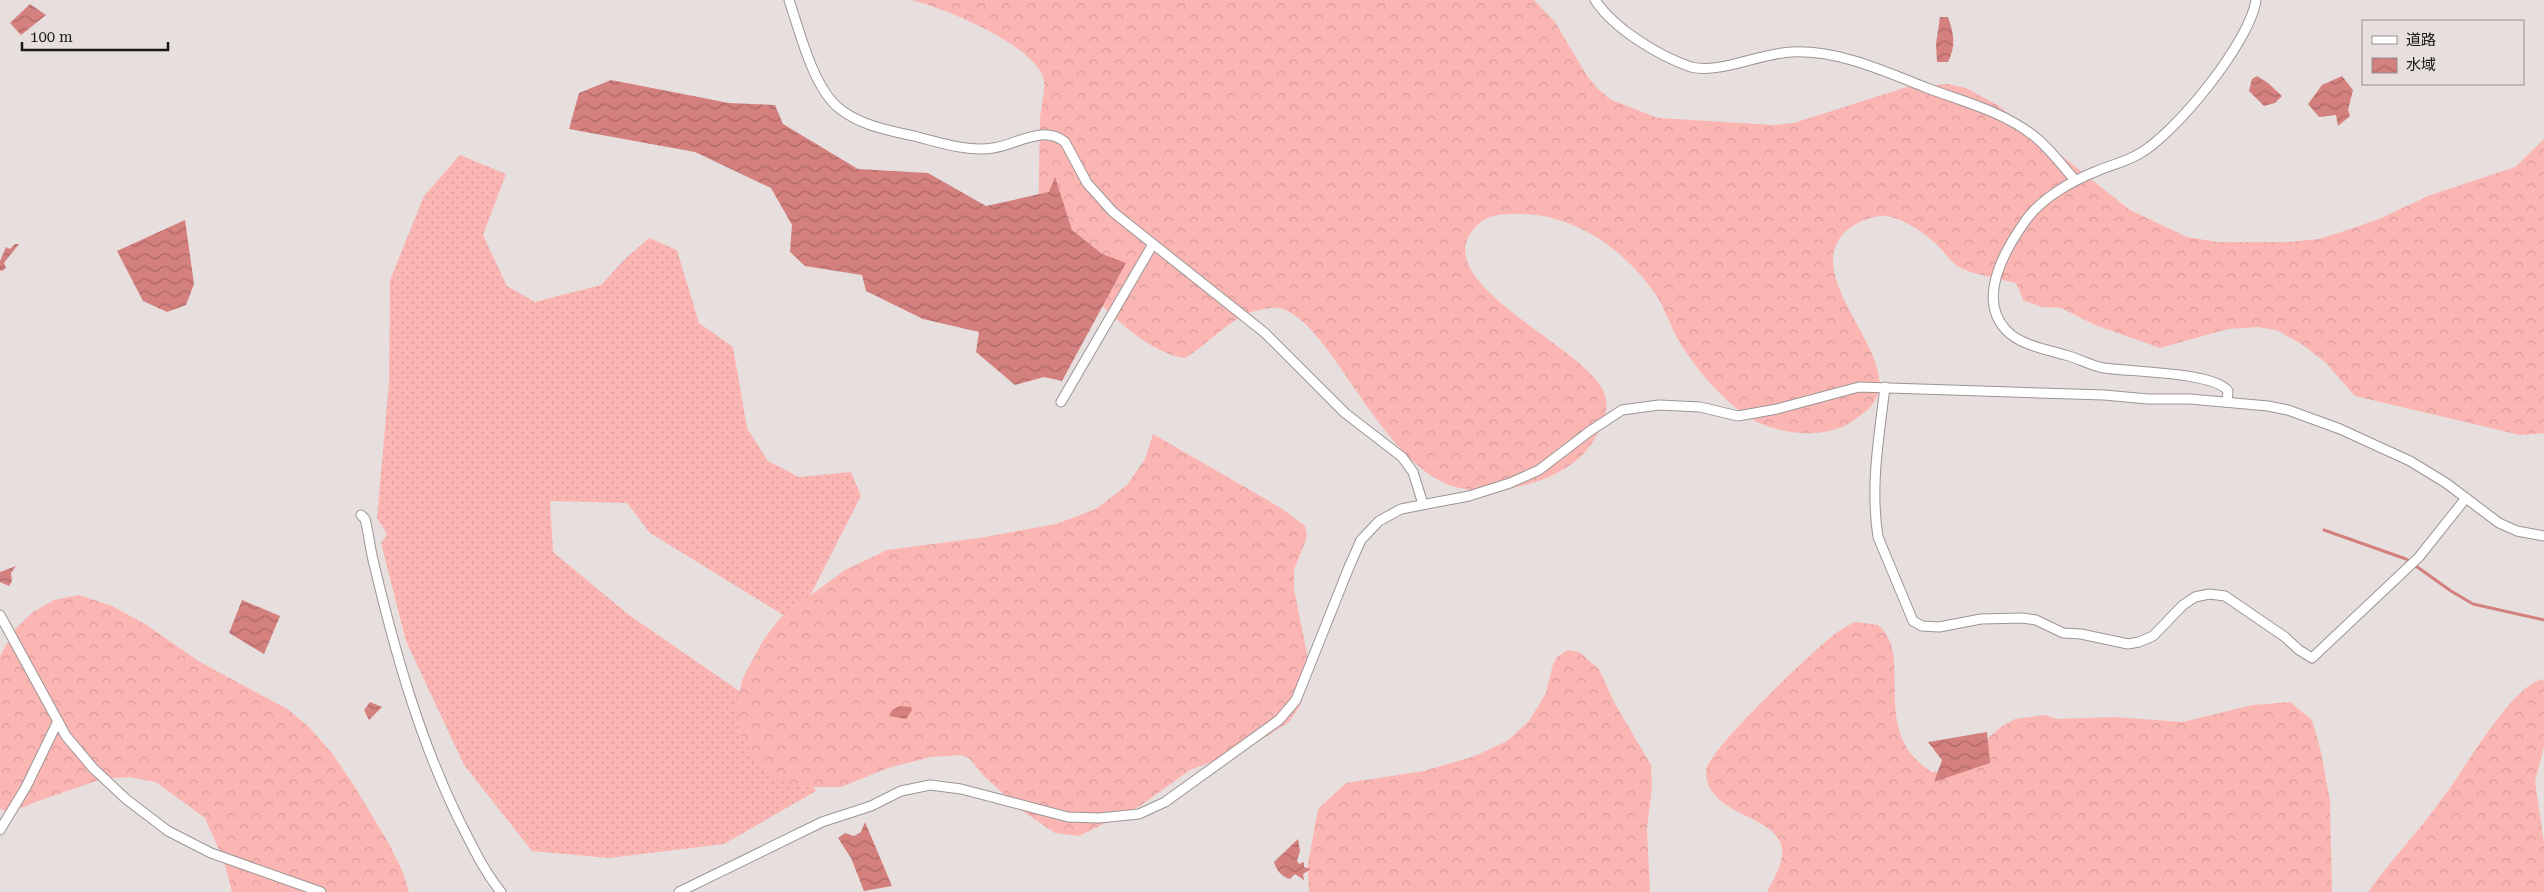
<svg xmlns="http://www.w3.org/2000/svg" width="2544" height="892" viewBox="0 0 2544 892" font-family="'Roboto Serif','Noto Sans JP',serif">
<defs>
<pattern id="grass-dots" width="8" height="8" patternUnits="userSpaceOnUse" patternTransform="scale(1.25)"><rect width="8" height="8" fill="#fbb6b4"/><path d="M2 2h.1M6 6h.1" fill="none" stroke="#d79c9a" stroke-width="1.8" stroke-linecap="round"/></pattern>
<pattern id="forest-crowns" width="20" height="18" patternUnits="userSpaceOnUse" patternTransform="scale(1.25)"><rect width="20" height="18" fill="#fbb6b4"/><path d="M2 6a3 3 0 1 1 6 0M12 15a3 3 0 1 1 6 0" fill="none" stroke="#d79c9a"/></pattern>
<pattern id="water-waves" width="16" height="10" patternUnits="userSpaceOnUse" patternTransform="scale(1.25)"><rect width="16" height="10" fill="#d4807e"/><path d="M0 5q4-4 8 0t8 0" fill="none" stroke="#ab6866"/></pattern>
</defs>
<rect width="100%" height="100%" fill="#e7dfde"/>
<path fill="url(#grass-dots)" d="M460,155l46,19 -23,61 24,51 28,16 66,-17 25,-27 23,-20 28,12 22,73 34,24 14,81 21,33 31,16 52,-5 10,24 -65,127 -146,-90 -23,-30 -77,-2 3,51 76,63 132,91 55,85 -92,53 -115,14 -77,-7 -68,-86 -58,-124 -25,-98 6,-9 -10,-16 12,-136 1,-102 34,-84z"/>
<g fill="url(#forest-crowns)">
<path d="M911,0h623l21,22 32,54 11,13 14,11 46,18 116,7 20,-2 113,-36 41,-3 18,4 33,18 131,104 57,27 30,5h71l31,-3 22,-7 38,-13 49,-23 87,-29 29,-28v294l-24,2 -165,-39 -30,-34 -25,-19 -24,-13 -19,-3 -29,2 -68,19 -65,-23 -34,-17 -20,-1 -18,-7 -7,-17c-15,-4 -45,-9 -57,-16 -9,-5 -16,-17 -24,-24 -12,-11 -35,-27 -52,-27 -13,0 -28,7 -38,16 -51,51 81,140 16,183 -7,5 -14,11 -22,13 -26,10 -57,5 -82,-6 -30,-15 -65,-57 -81,-86 -6,-12 -11,-26 -18,-38 -31,-47 -82,-84 -139,-84 -19,0 -33,0 -46,16 -45,55 118,119 132,165 5,16 -4,35 -13,48 -20,30 -59,43 -95,47 -15,2 -36,0 -50,-6 -51,-21 -93,-102 -128,-145 -9,-11 -24,-27 -39,-31 -6,-1 -18,1 -25,3 -27,8 -46,33 -70,47 -55,-8 -114,-87 -147,-128 1,-37 1,-74 2,-111 1,-12 5,-27 4,-38 -6,-35 -102,-74 -133,-81z"/>
<path d="M1153,434l128,74 24,18 2,11 -13,33v19l16,79 -9,36 -12,18 -20,13 -39,20 -40,15 -50,36 -61,30 -24,-3 -34,-23 -37,-34 -15,-18 -9,-3 -29,2 -43,11 -47,19h-45l-25,-11 -14,-11 -18,-35 -2,-23 5,-27 20,-38 18,-24 65,-48 42,-20 92,-12 77,-14 40,-15 31,-24 18,-26z"/>
<path d="M79,595l33,11 33,18 55,38 89,48 21,18 22,25 21,31 35,58 15,30 6,20h-177l-8,-31 -19,-43 -49,-36 -27,-5 -27,2 -64,22 -28,12 -10,-4v-153l15,-27 18,-17 21,-12z"/>
<path d="M1855,622l23,3c38,31 -11,107 54,147l9,-1 45,-31 15,-13 14,-8 30,-4 12,4 58,-2 68,5 69,-17 38,-3 22,18 9,32 9,49 2,91h-565c6,-12 17,-29 15,-43 -4,-35 -77,-33 -76,-78 0,-19 104,-117 124,-133 8,-7 16,-12 25,-16z"/>
<path d="M1568,650l11,2 20,17 15,33 37,63 1,22 -5,42 3,63h-341l-1,-28 10,-55 28,-26 78,-12 51,-15 32,-15 22,-20 17,-28 7,-29 4,-7z"/>
<path d="M2542,679l2,2v66l-9,34 9,62v49h-176c23,-32 51,-61 74,-93 22,-28 67,-111 100,-120z"/>
</g>
<g fill="url(#water-waves)">
<path d="M30,4l16,11 -25,20 -11,-12z"/>
<path d="M1940,17h8c6,17 8,29 0,45h-11l-1,-18z"/>
<path d="M2257,76l11,7 14,13 -7,7 -11,3 -15,-15 3,-12z"/>
<path d="M2342,76l11,14 -5,20 2,6 -12,10 -2,-11 -17,2 -11,-13 14,-19z"/>
<path d="M611,80l118,23 46,2 8,19 75,45 70,4 58,33 63,-14 6,-15 17,53 30,24 24,9 -64,118 -18,-4 -29,8 -39,-33 3,-20 -56,-13 -57,-28 -4,-16 -57,-9 -15,-14 2,-27 -21,-37 -76,-36 -126,-23 10,-36z"/>
<path d="M185,220l9,64 -8,21 -19,7 -24,-11 -26,-50z"/>
<path d="M15,244h4l-15,19 2,5 -4,3 -2,-1v-9l6,-14 4,2z"/>
<path d="M16,566l-5,7 1,8 -3,5 -9,-4v-10z"/>
<path d="M242,600l38,16 -16,38 -35,-21z"/>
<path d="M370,702l12,5 -13,13 -5,-10z"/>
<path d="M900,706l11,1 1,3 -6,9 -17,-3 3,-6z"/>
<path d="M1987,732l3,31 -56,19 8,-22 -14,-18z"/>
<path d="M865,822l27,64 -28,5 -13,-33 -13,-20 7,-5 9,3 7,-4z"/>
<path d="M1298,839l2,12 -3,10 2,3 5,-2v5l7,2 -8,5 1,6 -9,-6 -5,5c-8,-2 -14,-9 -16,-17z"/>
</g>
<g fill="none" stroke-linecap="round" stroke-linejoin="round">
<path stroke="#d4807e" stroke-width="3" d="M2324,530l82,29 45,32 22,13 71,16"/>
<defs>
<g id="street">
<path d="M789,0c11,32 24,88 51,109 21,17 52,22 78,28 23,6 51,15 75,11 24,-3 49,-24 72,-6l22,41 26,29 152,121 80,80 57,44 11,15 10,32"/>
<path d="M1595,0c19,29 64,56 96,67 30,7 69,-14 101,-15 47,-2 92,19 135,36 37,14 75,23 107,48 16,12 28,30 41,44"/>
<path d="M1885,387c-6,50 -15,100 -7,150l35,84 9,5 17,1 42,-8 42,-1 13,2 27,13 18,1 47,10 11,-2 14,-6 30,-31 12,-8 14,-3 16,2 60,41 14,13 13,8 107,-101 47,-59"/>
<path d="M1061,402l92,-158"/>
<path d="M2227,402l1,-11c-14,-19 -97,-19 -124,-23 -13,-2 -26,-10 -39,-13 -20,-6 -45,-10 -59,-25 -30,-32 0,-82 20,-110 16,-22 45,-39 71,-49 14,-6 28,-9 42,-17 37,-21 111,-112 117,-154"/>
<path d="M361,515l4,4c4,15 5,30 9,45 21,88 45,174 85,256 13,25 24,50 42,72"/>
<path d="M0,615l66,121 27,32 33,31 42,32 43,22 110,39"/>
<path d="M0,830l26,-43 32,-66"/>
<path d="M679,892l143,-70 49,-16 30,-15 29,-6 31,4 107,28 31,1 40,-4 26,-12 114,-82 17,-20 53,-133 12,-27 18,-19 22,-12 68,-13 41,-13 29,-13 51,-39 32,-21 37,-5 41,2 38,9 39,-7 82,-22 245,8 44,4h42l78,7 20,4 52,19 70,32 36,22 53,40 18,8 27,5"/>
</g>
</defs>
<use href="#street" stroke="#9c9594" stroke-width="11"/>
<use href="#street" stroke="#fff" stroke-width="9"/>
</g>
<rect x="2362" y="20" width="162" height="65" fill="#e7dfde" stroke="#958f8e"/>
<rect x="2372" y="36" width="25" height="8" fill="#ffffff" stroke="#958f8e"/>
<text x="2406" y="45" font-size="15" fill="#1a1717">道路</text>
<rect x="2372" y="58" width="25" height="15" fill="url(#water-waves)" stroke="#958f8e"/>
<text x="2406" y="70" font-size="15" fill="#1a1717">水域</text>
<path d="M22 42v8h146v-8" fill="none" stroke="#1a1717" stroke-width="2.5"/>
<text x="30" y="42" font-size="15" fill="#1a1717" stroke="#e7dfde" stroke-width="4" paint-order="stroke">100 m</text>
</svg>
